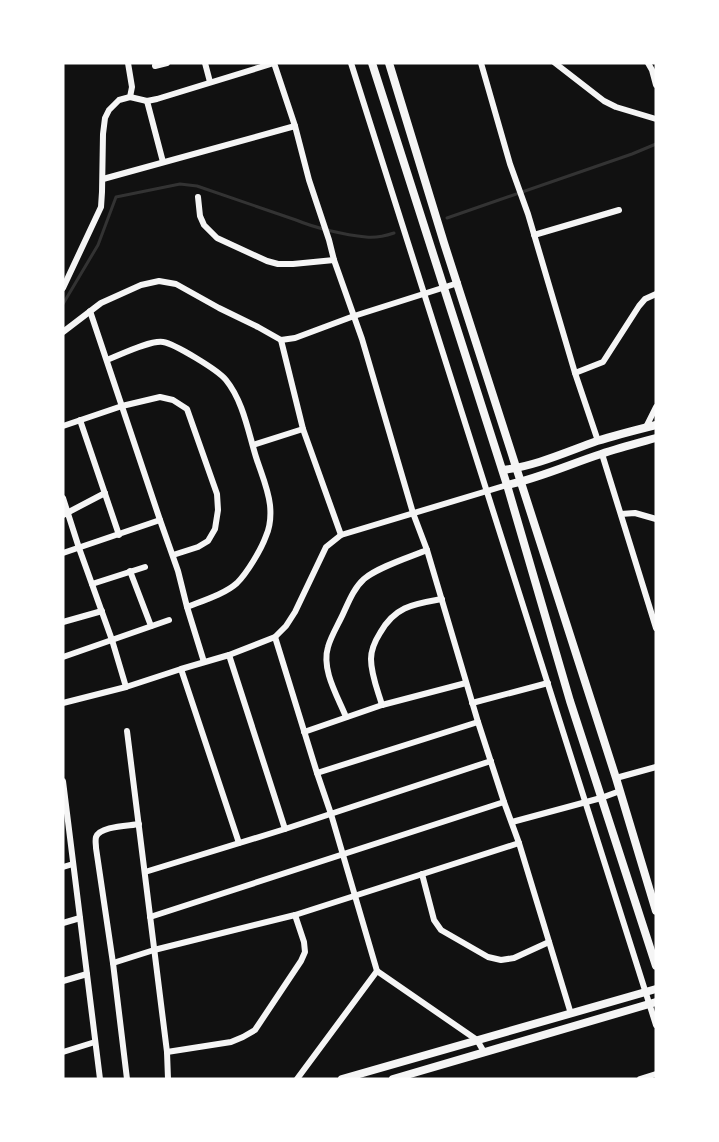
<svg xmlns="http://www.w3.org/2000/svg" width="719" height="1142" viewBox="0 0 719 1142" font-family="'Alegreya Sans',sans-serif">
<rect width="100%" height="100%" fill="#111"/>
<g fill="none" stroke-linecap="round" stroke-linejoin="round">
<g stroke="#333" stroke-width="3">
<path d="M447,218l185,-64 24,-10"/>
<path d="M63,304l35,-59 18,-48 64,-13 17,2 99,34c19,8 49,15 70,17 9,1 19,-1 28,-4"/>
</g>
<g stroke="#f5f5f5" stroke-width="6">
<path d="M205,63l5,19"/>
<path d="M274,63l21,63 14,54 20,60 5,20 28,79 51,174 14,37 51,172 26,80 15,41 52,171"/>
<path d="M351,63l305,962"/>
<path d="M481,63l29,101 18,50 47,159 23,68"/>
<path d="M555,63l49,38 12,6 40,12"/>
<path d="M648,63l4,7 4,15"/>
<path d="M155,66l12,-3"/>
<path d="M130,97l17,4 10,-2 117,-36"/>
<path d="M147,101l16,61"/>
<path d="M103,179l192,-53"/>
<path d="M198,197l2,19 4,9 13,13 50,23 11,3h15l41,-4"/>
<path d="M534,235l85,-25"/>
<path d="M63,288l38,-81 1,-15 1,-58 2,-16 4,-8 10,-10 11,-3 2,-10 -4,-24"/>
<path d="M90,311l70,209 18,51 9,36 17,55"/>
<path d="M63,332l38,-29 40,-18 18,-4 17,3 43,24 39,19 23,13 14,-2 59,-22 104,-33"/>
<path d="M281,340l22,89 38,106"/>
<path d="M107,360c13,-5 43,-20 56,-18 12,2 55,28 63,38 17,21 22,51 30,77 5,16 12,31 14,48 1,10 0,22 -4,31 -5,14 -19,37 -29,47 -12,11 -35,18 -50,24"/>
<path d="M575,373l28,-11 36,-56 6,-7 11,-5"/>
<path d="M80,420l39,115"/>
<path d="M63,426l59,-20 38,-9 13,3 14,9 30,85 1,16 -3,19 -7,12 -10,6 -25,8"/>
<path d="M646,427l10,-20"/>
<path d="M253,445l50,-16"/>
<path d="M602,454l54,174"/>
<path d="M63,498l16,50 33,92 14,47"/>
<path d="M621,514l14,-1 21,6"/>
<path d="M63,515l42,-22"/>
<path d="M63,553l97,-33"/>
<path d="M130,571l21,55"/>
<path d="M92,584l53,-17"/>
<path d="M63,622l39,-11"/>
<path d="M275,637l42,136 14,41 46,157 100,69 7,12"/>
<path d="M229,655l56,174"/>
<path d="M63,657l106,-37"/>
<path d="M181,669l58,174"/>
<path d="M63,703l63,-16 55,-18 48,-14 46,-18 11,-11 9,-14 31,-65 15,-12 166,-50"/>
<path d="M472,703l76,-20"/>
<path d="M382,705c-4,-14 -11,-30 -11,-46 0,-9 4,-18 9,-26 15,-27 34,-29 62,-34"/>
<path d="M346,717c-8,-20 -25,-47 -18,-70 3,-11 10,-22 15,-33 6,-13 11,-26 21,-35 14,-12 46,-22 63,-29"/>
<path d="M127,731l40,321 1,27"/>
<path d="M304,732l78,-27 84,-22"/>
<path d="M317,773l161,-51"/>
<path d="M616,778l40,-11"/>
<path d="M63,781l37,298"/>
<path d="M512,822l89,-24 19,-7"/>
<path d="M63,867l10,-3"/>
<path d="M145,872l140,-43 206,-68"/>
<path d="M422,874l12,46 7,10 47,27 13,3 13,-2 35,-16"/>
<path d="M150,917l354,-115"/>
<path d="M63,923l17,-5"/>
<path d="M113,963l41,-13 141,-35 224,-72"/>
<path d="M63,981l24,-7"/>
<path d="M63,1052l32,-10"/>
<path d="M167,1052l64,-10 12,-5 12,-7 46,-69 4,-9 -1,-10 -9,-27"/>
<path d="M127,1079l-14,-116 -17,-115c0,-4 -1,-7 0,-11 4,-11 33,-11 43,-13"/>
<path d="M297,1079l80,-108"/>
<path d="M640,1079l16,-5"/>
</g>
<g stroke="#f5f5f5" stroke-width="8">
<path d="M372,63l135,422 63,216 86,265"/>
<path d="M389,63l55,180 172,535 40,133"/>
<path d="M503,470c33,-4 63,-18 94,-29 19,-6 39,-11 59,-16"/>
<path d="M507,485c33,-7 63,-21 94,-31 18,-6 37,-11 55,-16"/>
<path d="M342,1079l314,-90"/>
<path d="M393,1079l263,-77"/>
</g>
</g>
<rect width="719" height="1142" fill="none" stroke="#ffffff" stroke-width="129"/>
</svg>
